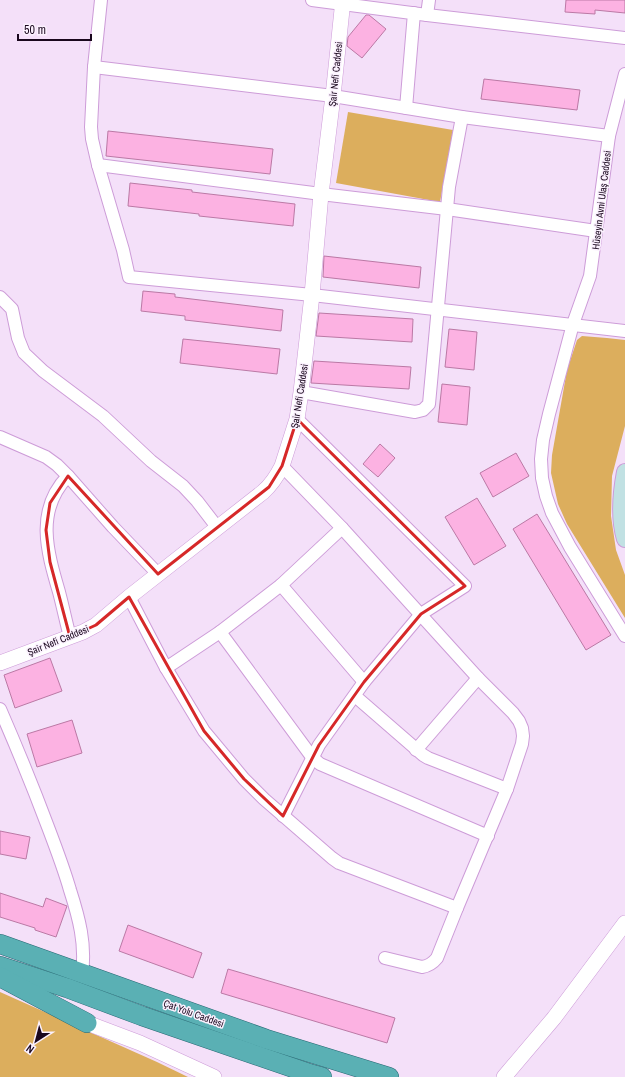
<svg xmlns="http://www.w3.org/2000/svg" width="625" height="1077" viewBox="0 0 625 1077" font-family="'Archivo Narrow',sans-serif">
<rect width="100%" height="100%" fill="#f4e0f9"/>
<g fill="#dcae5d">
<path d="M348,112l105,18 -13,72 -104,-19z"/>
<path d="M582,336l25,2 18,2v86l-13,50 -1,40 5,34 9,25v43l-58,-94 -9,-20 -7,-31 1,-18 15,-85 10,-30z"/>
<path d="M0,992l157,70 31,15h-188z"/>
</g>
<g fill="#fcb2e2" stroke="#bb79a5">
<path d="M566,0h59v13l-30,-3v4l-30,-2z"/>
<path d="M366,15h3l17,14 -24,29 -15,-12 1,-9z"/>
<path d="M484,79l96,11 -3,20 -96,-11z"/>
<path d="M108,131l165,18 -3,25 -164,-18z"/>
<path d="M130,183l62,7v2l103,12 -2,22 -94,-10v-2l-71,-8z"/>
<path d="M324,256l97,11 -2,21 -96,-11z"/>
<path d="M143,291l32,3v3l108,13 -2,21 -96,-11v-4l-44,-5z"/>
<path d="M319,313l94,6 -1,23 -96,-6z"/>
<path d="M449,329l28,3 -3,38 -29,-3z"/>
<path d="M183,339l97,10 -3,25 -97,-11z"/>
<path d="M314,361l97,6 -2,22 -98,-6z"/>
<path d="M442,384l28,3 -3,38 -29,-3z"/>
<path d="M380,444l15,14 -17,19 -15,-13z"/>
<path d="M516,453l13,23 -36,21 -13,-24z"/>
<path d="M477,498l29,48 -32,19 -29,-48z"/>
<path d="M537,514l74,121 -25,15 -73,-121z"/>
<path d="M50,658l12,33 -47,17 -11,-33z"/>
<path d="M72,720l10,33 -45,14 -10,-33z"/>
<path d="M0,831l30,6 -4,22 -26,-5z"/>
<path d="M0,893l43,14 3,-9 21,8 -11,31 -21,-7v-2l-35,-11z"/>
<path d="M128,925l74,28 -9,25 -74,-27z"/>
<path d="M228,969l167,49 -8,25 -166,-50z"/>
</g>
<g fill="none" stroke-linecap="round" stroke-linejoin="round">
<defs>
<g id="minor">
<path d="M101,0l-7,67 -3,60 1,12 6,26 25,85 6,27 183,18 313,36"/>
<path d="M312,0l115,15 198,23"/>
<path d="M427,15l2,-15"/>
<path d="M94,67l239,29 129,21 147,19"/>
<path d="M625,74l-16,62 -19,140 -17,48 -24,90 -6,26 -2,19 1,19 4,18 6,17 18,34 55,89"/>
<path d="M406,108l8,-95"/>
<path d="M98,165l223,29 126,15 149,22"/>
<path d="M0,297l12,12 6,29 6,15 19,18 60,45 48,45 32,25 14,15 20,26"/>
<path d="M301,392l114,20 8,-2 6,-6 20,-217 13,-70"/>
<path d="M0,437l46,20 11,8 11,11 45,51 45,47"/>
<path d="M68,476c-33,34 -21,75 -9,116 4,15 7,30 11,45"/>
<path d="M281,585l61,-57"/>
<path d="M129,597l37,71 38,63 40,48 20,20 68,59 7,5 118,45 50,-119 15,-45 1,-8 -1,-8 -3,-7 -6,-8 -35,-35 -136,-150 -60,-62"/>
<path d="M220,632l92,125 8,7 168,72"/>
<path d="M166,668l54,-36 61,-47 83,97"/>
<path d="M355,696l68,59 5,3 79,31"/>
<path d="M0,709c17,39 33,78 48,118 8,21 16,42 22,63 9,28 16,54 12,83"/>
<path d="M416,750l62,-72"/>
<path d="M283,816l36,-71 45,-63 57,-68 44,-28 -168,-167"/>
<path d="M385,958l37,9c7,-1 11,-4 15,-9l20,-50"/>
</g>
<g id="tertiary">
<path d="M0,663l83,-31 13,-7 33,-28 134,-105c8,-7 14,-16 19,-26l15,-47 4,-27 11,-97 9,-101 12,-98 10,-96"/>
<path d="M87,1023l53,20 74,34"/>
<path d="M504,1077l50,-59 71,-95"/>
</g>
<path id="secondary" d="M625,472c-4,21 -6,47 0,67"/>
<g id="trunk">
<path d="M0,944l266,95 123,38"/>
<path d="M0,966l67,22 75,28 169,58 11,3"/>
<path d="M0,977l87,46"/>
</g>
</defs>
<use href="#minor" stroke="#cd9cd8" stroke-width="14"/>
<use href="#tertiary" stroke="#cd9cd8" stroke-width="16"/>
<use href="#secondary" stroke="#cd9cd8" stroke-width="18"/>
<use href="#trunk" stroke="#286873" stroke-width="20"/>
<use href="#minor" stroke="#fff" stroke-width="12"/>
<use href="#tertiary" stroke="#fff" stroke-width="15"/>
<use href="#secondary" stroke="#c1e1e3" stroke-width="16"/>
<use href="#trunk" stroke="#5ab0b4" stroke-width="19"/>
</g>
<path fill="none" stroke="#d62828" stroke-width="3" stroke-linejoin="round" d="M297,419l168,167 -44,28 -57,68 -45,63 -36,71 -39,-37 -40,-48 -75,-134 -33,28 -26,12 -20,-75 -4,-32 4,-27 18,-27 90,98 111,-87 13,-21z"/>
<g text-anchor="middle" stroke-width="3" stroke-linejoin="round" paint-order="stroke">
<g font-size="10" fill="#19071d" stroke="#fbf1fe">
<text transform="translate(335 74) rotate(-84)" y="4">Şair Nefi Caddesi</text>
<text transform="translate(601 200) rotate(-83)" y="4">Hüseyin Avni Ulaş Caddesi</text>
<text transform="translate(299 396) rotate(-81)" y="4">Şair Nefi Caddesi</text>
<text transform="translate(58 640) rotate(-22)" y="4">Şair Nefi Caddesi</text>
<text transform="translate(194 1013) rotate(20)" y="4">Çat Yolu Caddesi</text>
</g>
</g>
<g transform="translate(36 1041) rotate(216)" stroke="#fbf1fe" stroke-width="3" paint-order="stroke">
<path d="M0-3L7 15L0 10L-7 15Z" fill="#19071d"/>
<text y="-6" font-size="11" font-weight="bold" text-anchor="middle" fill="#19071d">N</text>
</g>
<path d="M18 34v6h73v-6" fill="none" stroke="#19071d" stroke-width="2"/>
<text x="24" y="34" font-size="12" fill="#19071d" stroke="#fbf1fe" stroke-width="3" paint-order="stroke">50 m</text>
</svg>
